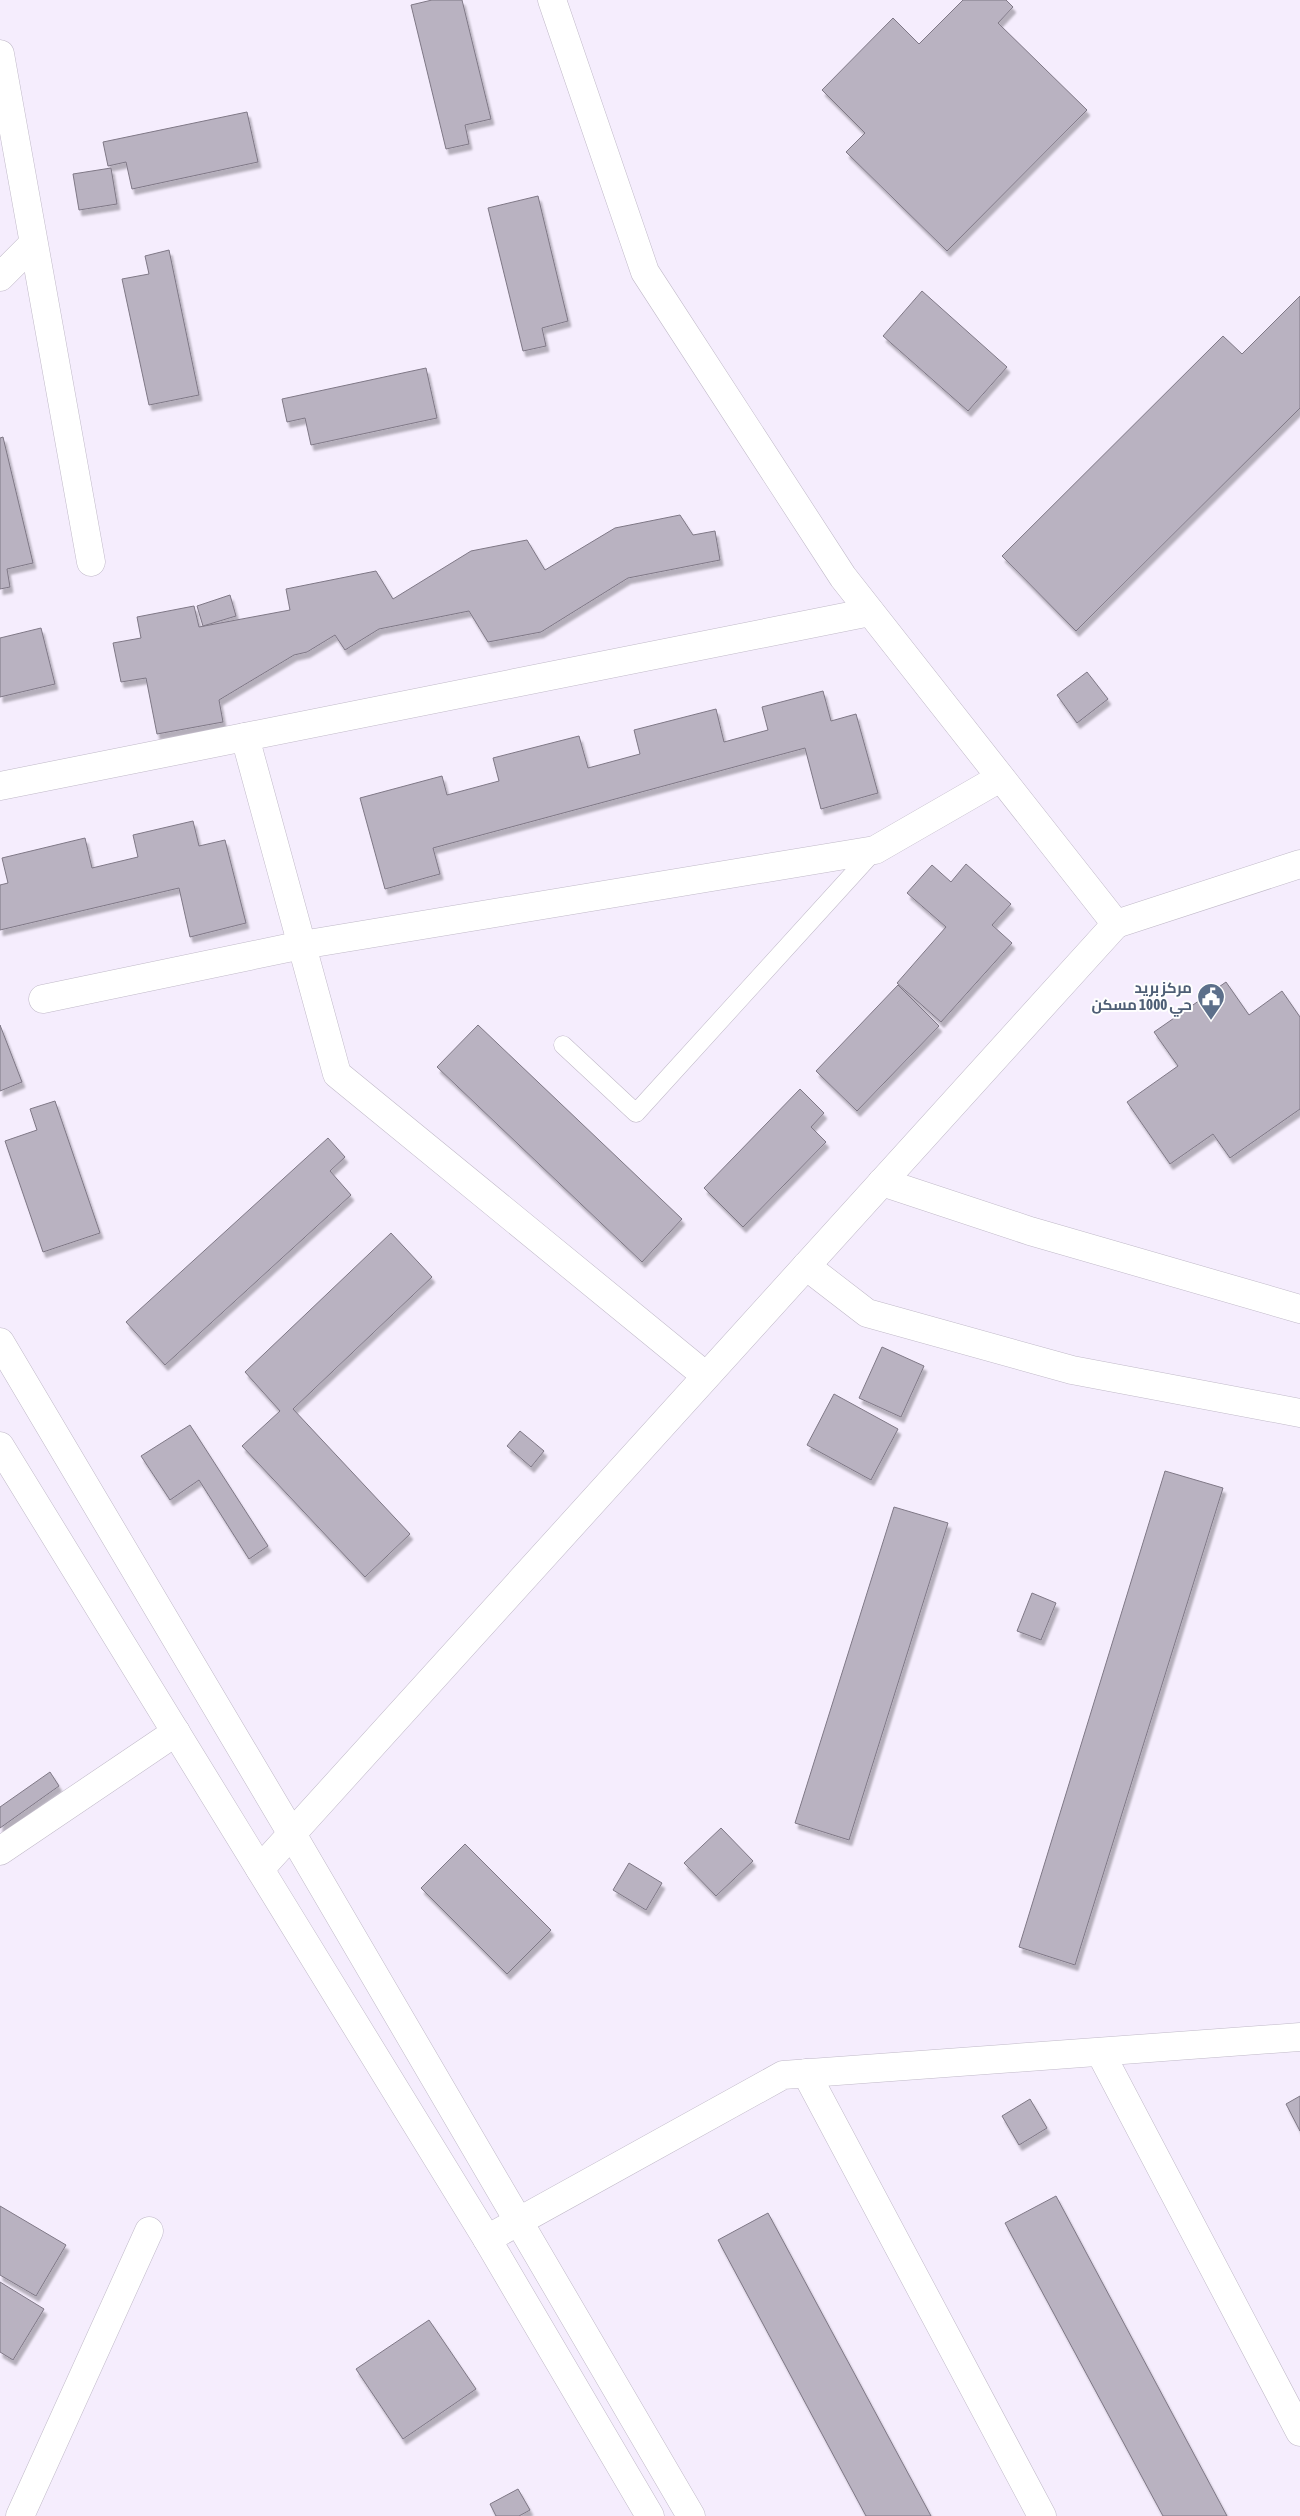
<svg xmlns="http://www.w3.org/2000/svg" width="1300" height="2516" viewBox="0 0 1300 2516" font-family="'Asap Condensed',Cairo,sans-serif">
<defs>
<filter id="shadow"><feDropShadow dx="3" dy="5.5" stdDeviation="1" flood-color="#0004"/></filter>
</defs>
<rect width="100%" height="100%" fill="#f5edfd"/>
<g fill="#b9b2c1" stroke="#7f7886" filter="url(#shadow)">
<path d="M432,0h30l29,119 -26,6 4,19 -23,5 -35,-144z"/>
<path d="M963,0h43l7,7 -15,16 89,87 -140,141 -101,-99 19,-19 -43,-43 71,-72 26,26z"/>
<path d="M247,112l11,50 -126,27 -6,-27 -18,4 -5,-24z"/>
<path d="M111,168l6,36 -38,6 -6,-36z"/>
<path d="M538,196l30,125 -26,7 4,18 -23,5 -35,-143z"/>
<path d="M169,250l30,145 -50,10 -27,-126 27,-5 -4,-18z"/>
<path d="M922,291l85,76 -39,44 -85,-75z"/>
<path d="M1300,296v112l-224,223 -74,-75 221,-220 19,18z"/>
<path d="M426,368l11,50 -126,27 -6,-27 -18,4 -5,-23z"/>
<path d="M3,437l30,126 -26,6 3,18 -10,2v-151z"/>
<path d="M680,515l13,20 22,-4 5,29 -92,18 -87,54 -53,10 -19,-31 -90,18 -34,21 -10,-15 -28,17 -13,3 -75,45 4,22 -66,12 -11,-56 -25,4 -8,-39 28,-5 -4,-21 57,-11 5,21 91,-17 -4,-21 90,-18 17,28 78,-48 56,-11 18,30 70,-42z"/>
<path d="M230,595l6,21 -33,10 -6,-20z"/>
<path d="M41,628l14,56 -55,13v-59z"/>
<path d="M1087,672l21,27 -31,24 -20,-28z"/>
<path d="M823,691l8,30 25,-7 22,79 -57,16 -16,-61 -372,100 7,26 -55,15 -25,-91 82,-22 5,19 52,-14 -6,-23 86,-22 9,32 52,-14 -6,-24 82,-21 8,33 44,-12 -6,-23z"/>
<path d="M193,821l6,25 26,-6 21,83 -56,14 -11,-49 -179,42v-45l8,-2 -6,-25 83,-20 7,30 46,-11 -5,-22z"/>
<path d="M966,864l45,40 -19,21 20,18 -71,79 -44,-39 49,-56 -39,-34 25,-28 19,17z"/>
<path d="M1226,982l23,33 33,-24 18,26v92l-70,49 -17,-24 -43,30 -43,-62 51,-36 -24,-34z"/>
<path d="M898,985l41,41 -82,85 -41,-40z"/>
<path d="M0,1025l22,57 -22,9z"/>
<path d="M478,1025l204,194 -40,43 -205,-195z"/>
<path d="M800,1089l24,24 -13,14 15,15 -83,85 -39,-39z"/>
<path d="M55,1101l45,132 -57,19 -38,-111 32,-11 -7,-21z"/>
<path d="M328,1138l17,19 -15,14 21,24 -186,170 -39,-43z"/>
<path d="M391,1233l41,44 -139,132 117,125 -45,43 -123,-131 38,-35 -35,-39z"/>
<path d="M882,1347l42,19 -23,51 -42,-19z"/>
<path d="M834,1394l64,35 -27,51 -64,-35z"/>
<path d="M190,1425l78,121 -19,13 -50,-79 -29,20 -29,-44z"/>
<path d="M520,1431l24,20 -13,16 -24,-21z"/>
<path d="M1165,1471l58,17 -148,477 -56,-18z"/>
<path d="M894,1507l54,16 -99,317 -54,-17z"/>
<path d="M1032,1593l24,10 -15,37 -24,-9z"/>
<path d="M50,1772l9,14 -59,42v-21z"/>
<path d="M721,1828l32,33 -37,35 -32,-33z"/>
<path d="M465,1844l86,86 -44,44 -86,-86z"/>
<path d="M629,1863l33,20 -16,27 -33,-20z"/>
<path d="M1300,2096v35l-14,-27z"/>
<path d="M1030,2099l17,29 -28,17 -17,-29z"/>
<path d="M1056,2196l171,320h-64l-158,-293z"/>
<path d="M0,2206l66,39 -30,51 -36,-21z"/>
<path d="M768,2213l163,303h-65l-148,-276z"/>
<path d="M0,2282l44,27 -31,51 -13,-8z"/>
<path d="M429,2320l47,69 -73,50 -47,-70z"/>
<path d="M518,2489l12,21 -11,6h-23l-6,-12z"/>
</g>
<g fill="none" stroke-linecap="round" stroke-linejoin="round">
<defs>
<path id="service" d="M563,1045l73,68 239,-263"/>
<g id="minor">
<path d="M552,0l93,272 198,305 273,347 184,-60"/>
<path d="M0,54l91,508"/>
<path d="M0,277l33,-33"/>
<path d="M245,737l92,337 369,302"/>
<path d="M0,786l870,-174"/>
<path d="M43,999l259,-54 573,-95 125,-72"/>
<path d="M882,1182l148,49 270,78"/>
<path d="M806,1266l61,47 205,57 228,43"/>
<path d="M0,1851l176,-119"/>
<path d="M260,1869l856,-945"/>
<path d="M1100,2052l200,380"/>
<path d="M806,2073l236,443"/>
<path d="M487,2239l296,-164 517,-38"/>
<path d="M20,2516l129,-285"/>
</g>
<g id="tertiary">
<path d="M0,1342l292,492 399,682"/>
<path d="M0,1446l487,793 163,277"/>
</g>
</defs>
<use href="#service" stroke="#c0b9c8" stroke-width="19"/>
<use href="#minor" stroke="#c0b9c8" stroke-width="29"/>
<use href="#tertiary" stroke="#c0b9c8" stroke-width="29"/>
<use href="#service" stroke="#fff" stroke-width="18"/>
<use href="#minor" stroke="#fff" stroke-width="28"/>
<use href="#tertiary" stroke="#fff" stroke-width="28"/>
</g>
<defs>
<symbol id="civic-pin" viewBox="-11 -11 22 30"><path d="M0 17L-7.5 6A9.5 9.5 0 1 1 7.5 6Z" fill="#5c6f8a" stroke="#fefefe"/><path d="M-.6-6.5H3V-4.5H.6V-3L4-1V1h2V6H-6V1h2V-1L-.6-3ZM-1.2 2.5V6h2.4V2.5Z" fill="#fff"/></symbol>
</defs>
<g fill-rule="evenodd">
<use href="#civic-pin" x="1195" y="981" width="32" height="43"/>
</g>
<g text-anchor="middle" stroke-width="4" stroke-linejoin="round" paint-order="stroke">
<g font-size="15" font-weight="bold" fill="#4e5e75" stroke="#fefefe" text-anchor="end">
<text x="1192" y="993">مركز بريد<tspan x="1192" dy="17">حي 1000 مسكن</tspan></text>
</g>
</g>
</svg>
